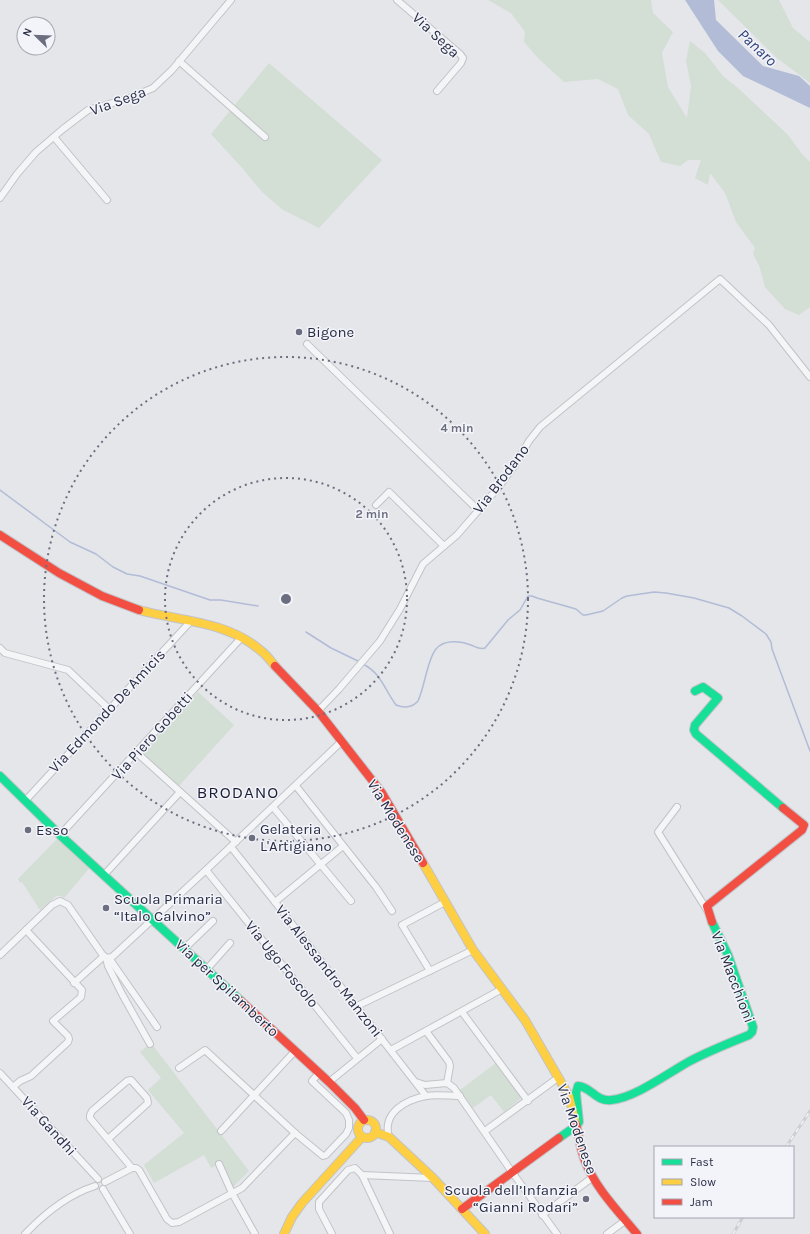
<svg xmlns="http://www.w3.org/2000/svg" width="810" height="1234" viewBox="0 0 810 1234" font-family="Karla,sans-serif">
<rect width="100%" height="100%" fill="#e5e6ea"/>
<g fill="#d3ded5">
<path d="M488,0h163l2,13 20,19 -11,21 6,34 19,31 4,-32 -5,-25 4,-20 15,12 18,23 15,12 50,47 14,19 8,8v145l-11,8 -14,-6 -20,-22 -6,-22 -6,-11 2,-6 -19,-26 -11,-29 -15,-20 -2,12 -13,-7 6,-18h-13l-8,6 -19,-4 -12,-28 -21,-19 -10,-26 -20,-10 -34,3 -26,-24 -14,-16 1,-10 -14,-19z"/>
<path d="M718,0h61l14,28 17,14v41l-33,-25z"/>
<path d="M269,63l113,97 -63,68 -36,-18 -21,-18 -18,-22 -33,-36z"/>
<path d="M198,692l36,33 -56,62 -35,-32v-3z"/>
<path d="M59,837l32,29 -27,32 -3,-2h-5l-16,14 -18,-28 -2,1 -2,-4z"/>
<path d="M151,1043l98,128 -16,16 -12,-24 -10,5 -7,-13 -50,28 -10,-18 40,-32 -36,-43 13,-12 -21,-26z"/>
<path d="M496,1063l25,34 -1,2 -16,13 -13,-17 -18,13 -13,-18z"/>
</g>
<path fill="#b2bcd6" d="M685,0h29l2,20 47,46 36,10 11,10v22l-67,-32 -25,-25z"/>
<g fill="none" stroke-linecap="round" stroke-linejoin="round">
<g stroke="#b2bcd6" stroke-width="1.5">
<path d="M0,490l70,52 26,12 17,13 14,7 13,2 70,24h11l37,6"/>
<path d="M306,632l25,16 27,13"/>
<path d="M363,664c19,10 21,25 33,41 8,3 16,3 22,-4 7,-15 9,-41 18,-52 8,-10 25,-8 35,-4 5,2 9,5 14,3l23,-28 12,-10 8,-14h4l5,2 39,11 7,6h3l17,-4 19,-13 5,-2 27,-4 12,1 28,5 35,10 13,8 24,18 5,8 1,7 38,102"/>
</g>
<defs>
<g id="street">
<path d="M397,0l63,54 3,4 -2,5 -24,28"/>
<path d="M179,61l86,76"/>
<path d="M54,137l53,63"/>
<path d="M0,198l17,-24 19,-22 27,-23 25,-19 39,-11 26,-11 19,-18 59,-70"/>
<path d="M307,344l171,166"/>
<path d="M376,505l13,-13 55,54"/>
<path d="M0,648l5,5 63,17 41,39"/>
<path d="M318,711l21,-22 41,-48 20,-32 23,-45 34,-29 40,-46 18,-24 14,-24 11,-14 180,-148 49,46 41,52"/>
<path d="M137,753l99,89"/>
<path d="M296,786l80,101 16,24"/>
<path d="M25,801l165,-179"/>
<path d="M273,807l78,94"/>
<path d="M677,807l-19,25 49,78"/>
<path d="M60,835l182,-198"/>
<path d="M231,847l44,55 151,194"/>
<path d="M206,870l151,188"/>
<path d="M104,875l76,-83"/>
<path d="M275,902l68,-56"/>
<path d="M184,949l29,-28"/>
<path d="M0,955l52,-50 8,-4 8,4 34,49 4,4 6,-1 94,-87 135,-128"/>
<path d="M106,958l2,8 14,28 28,50"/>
<path d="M109,958l48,69"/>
<path d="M207,969l23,-26"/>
<path d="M430,971l-28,-46 43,-23"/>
<path d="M74,983l30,-27"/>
<path d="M357,1006l116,-56"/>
<path d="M462,1012l66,89"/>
<path d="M426,1031l23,31 1,4 -3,17"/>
<path d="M391,1050l111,-61"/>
<path d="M179,1068l26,-18 90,83 28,23 3,-1 20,-21 3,-6v-8l-3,-7 -34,-32 7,-8"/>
<path d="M0,1073l98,106"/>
<path d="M329,1082l53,-43"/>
<path d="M416,1082l9,3 22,-2 7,5 58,84 45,62"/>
<path d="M13,1087l7,-6 11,-5 37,-34 1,-3 -1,-3 -15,-15 28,-24 1,-7 -56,-60"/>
<path d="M221,1131l74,-80"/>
<path d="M485,1131l74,-54"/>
<path d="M389,1137c-7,-24 16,-37 37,-41 10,-2 23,0 34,0"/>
<path d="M108,1139l40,-36 -1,-5 -16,-18 -4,1 -35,30 -2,4v3l42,50"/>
<path d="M219,1164l13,29 23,41"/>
<path d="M362,1175l71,3"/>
<path d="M105,1182l27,-14h4l3,2 28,49 5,4 7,-1 63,-34 53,-55"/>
<path d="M103,1189l27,45"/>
<path d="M542,1215l51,-38"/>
<path d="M25,1234c20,-21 42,-39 70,-48"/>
<path d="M332,1234l-13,-25v-7l29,-32 7,-2 7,7 28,59"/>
<path d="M607,1234l19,-14"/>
</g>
<g id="fast">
<path d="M695,691l8,-4 15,11 -23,27 -1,5 2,4 87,74"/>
<path d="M0,776l60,59 181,166"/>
<path d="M559,1138l17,-12 3,-4 -3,-29 2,-7c12,0 18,16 33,14 24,-2 57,-27 79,-39 19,-10 39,-18 59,-26l3,-3 1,-5 -25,-72 -16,-33"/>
</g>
<g id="slow">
<path d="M139,610c40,11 88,11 121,40 6,4 10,10 15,16"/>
<path d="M423,863l50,87 52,70 44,76 7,28"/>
<circle cx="367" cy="1129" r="9"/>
<path d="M375,1132l14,5 44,41 52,56"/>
<path d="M284,1234l8,-17 10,-14 60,-66"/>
</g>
<g id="jam">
<path d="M0,535l59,38 43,23 37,14"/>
<path d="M275,666l43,45 64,82 41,70"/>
<path d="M712,922l-5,-16 95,-76 2,-5 -21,-17"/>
<path d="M241,1001l88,81 26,26 9,12"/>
<path d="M576,1124c3,12 4,25 9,37 11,28 33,50 52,73"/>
<path d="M462,1209l97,-71"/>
</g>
</defs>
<use href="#street" stroke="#c2c3c8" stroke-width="8"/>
<use href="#fast" stroke="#c2c3c8" stroke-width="10"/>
<use href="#slow" stroke="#c2c3c8" stroke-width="10"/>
<use href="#jam" stroke="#c2c3c8" stroke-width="10"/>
<use href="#street" stroke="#f4f5f7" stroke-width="6"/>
<use href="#fast" stroke="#16e098" stroke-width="8"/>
<use href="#slow" stroke="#ffcf43" stroke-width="8"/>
<use href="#jam" stroke="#f24e42" stroke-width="8"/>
<defs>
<g id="rail">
<path d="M786,1147l24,-36"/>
<path d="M733,1234l10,-17"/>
</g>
</defs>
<use href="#rail" stroke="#cdced2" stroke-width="3"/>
<use href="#rail" stroke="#f3f4f9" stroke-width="1.5" stroke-dasharray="4.5" stroke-linecap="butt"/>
</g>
<g fill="none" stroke="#6b6e7f" stroke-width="2" stroke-dasharray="2 4">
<circle cx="286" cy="599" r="121"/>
<circle cx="286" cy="599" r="242"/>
</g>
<g fill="#6b6e7f" stroke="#f3f4f9" stroke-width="1.5">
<circle cx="299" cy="332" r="4"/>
<circle cx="28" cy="830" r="4"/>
<circle cx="252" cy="838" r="4"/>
<circle cx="106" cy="908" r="4"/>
<circle cx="586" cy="1199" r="4"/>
</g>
<g text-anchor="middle" stroke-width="3" stroke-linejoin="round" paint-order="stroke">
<g font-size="15" fill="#292e46" stroke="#f3f4f9">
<text transform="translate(436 35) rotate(43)" y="5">Via Sega</text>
<text transform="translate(118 101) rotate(-20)" y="5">Via Sega</text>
<text transform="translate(501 479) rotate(-53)" y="5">Via Brodano</text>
<text transform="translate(107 711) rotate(-47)" y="5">Via Edmondo De Amicis</text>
<text transform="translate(152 736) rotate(-48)" y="5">Via Piero Gobetti</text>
<text transform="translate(396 821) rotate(58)" y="5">Via Modenese</text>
<text transform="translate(282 964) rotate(51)" y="5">Via Ugo Foscolo</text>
<text transform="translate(329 971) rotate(52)" y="5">Via Alessandro Manzoni</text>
<text transform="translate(733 977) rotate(69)" y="5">Via Macchioni</text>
<text transform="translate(227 988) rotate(43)" y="5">Via per Spilamberto</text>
<text transform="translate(49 1126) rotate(48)" y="5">Via Gandhi</text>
<text transform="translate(577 1129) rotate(71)" y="5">Via Modenese</text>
</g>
<g font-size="15" fill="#292e46" stroke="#f3f4f9" text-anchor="start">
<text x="307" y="337">Bigone</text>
<text x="260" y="834">Gelateria<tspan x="260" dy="17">L'Artigiano</tspan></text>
<text x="36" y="835">Esso</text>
<text x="114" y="904">Scuola Primaria<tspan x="114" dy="17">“Italo Calvino”</tspan></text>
<text x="578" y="1195" text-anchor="end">Scuola dell’Infanzia<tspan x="578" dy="17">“Gianni Rodari”</tspan></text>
</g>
<g font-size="16" font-style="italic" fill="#30437d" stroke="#f3f4f9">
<text transform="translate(758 47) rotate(43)" y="6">Panaro</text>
</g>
<g font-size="17" letter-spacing="1" fill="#1b1f37" stroke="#f3f4f9">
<text x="238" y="798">BRODANO</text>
</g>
</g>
<circle cx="286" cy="599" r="6" fill="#6b6e7f" stroke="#f3f4f9" stroke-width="2"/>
<g font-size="12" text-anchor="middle" font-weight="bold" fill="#6b6e7f" stroke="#f3f4f9" stroke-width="3" stroke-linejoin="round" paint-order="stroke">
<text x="457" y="432">4 min</text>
<text x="372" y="518">2 min</text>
</g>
<rect x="654" y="1146" width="140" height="72" fill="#f3f4f9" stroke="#a2a5b1"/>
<rect x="662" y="1159" width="20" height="6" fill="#16e098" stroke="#a2a5b1"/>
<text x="690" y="1166" font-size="12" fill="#292e46">Fast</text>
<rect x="662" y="1179" width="20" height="6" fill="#ffcf43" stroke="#a2a5b1"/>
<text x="690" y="1186" font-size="12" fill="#292e46">Slow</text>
<rect x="662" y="1199" width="20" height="6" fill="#f24e42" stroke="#a2a5b1"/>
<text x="690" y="1206" font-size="12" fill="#292e46">Jam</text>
<g transform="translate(36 36) rotate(293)"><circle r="19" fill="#f3f4f9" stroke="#a2a5b1"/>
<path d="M0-3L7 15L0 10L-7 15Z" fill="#6b6e7f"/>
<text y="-6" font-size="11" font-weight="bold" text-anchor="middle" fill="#292e46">N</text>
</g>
</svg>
